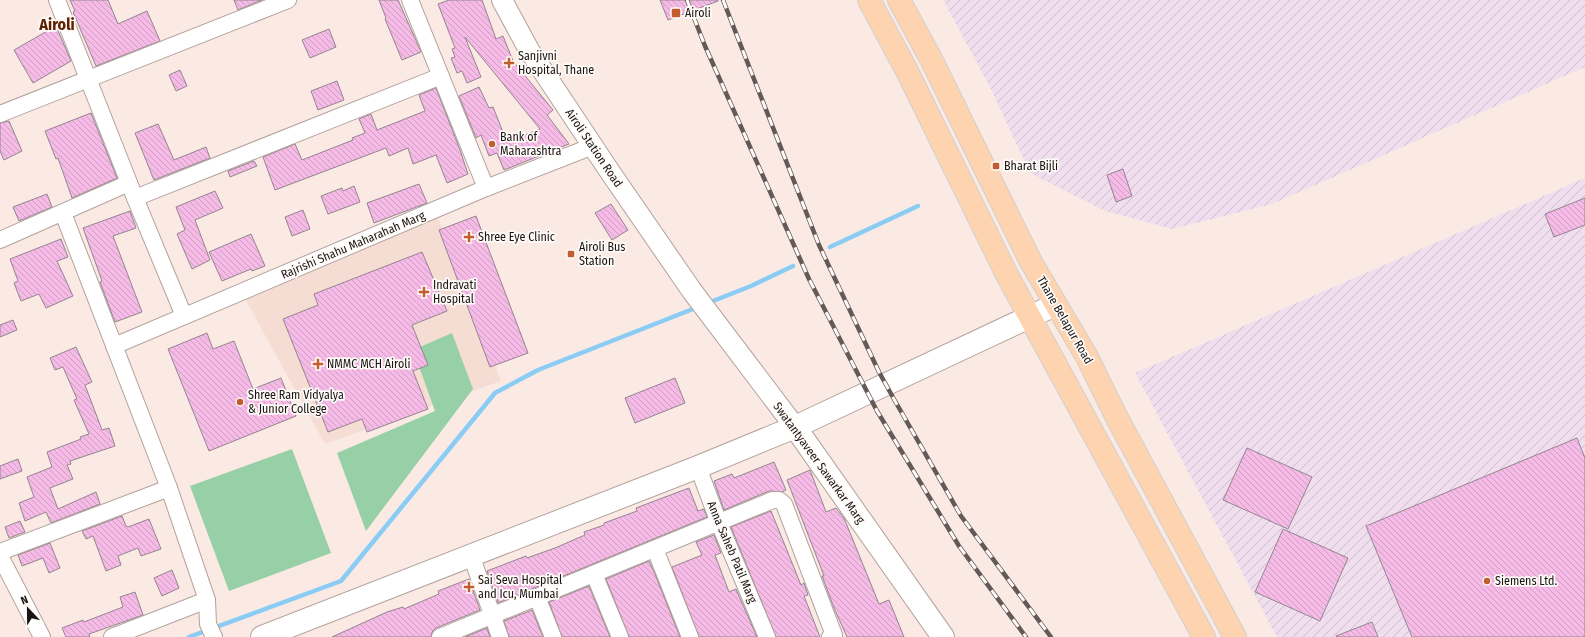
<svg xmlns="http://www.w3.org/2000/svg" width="1585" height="637" viewBox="0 0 1585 637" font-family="'Fira Sans Condensed',sans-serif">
<defs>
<pattern id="industrial-furrows" width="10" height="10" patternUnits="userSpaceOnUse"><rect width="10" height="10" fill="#f0deef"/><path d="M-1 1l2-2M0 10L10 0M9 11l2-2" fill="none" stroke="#cdbecc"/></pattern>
<pattern id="building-back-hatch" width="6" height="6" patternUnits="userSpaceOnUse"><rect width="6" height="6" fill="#f5bae5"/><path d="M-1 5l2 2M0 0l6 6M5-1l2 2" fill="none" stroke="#d19fc3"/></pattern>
</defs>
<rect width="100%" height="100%" fill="#fbeae4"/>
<g fill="url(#industrial-furrows)">
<path d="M943,0h642v67l-313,137 -100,25 -67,-18 -75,-38 -39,-84z"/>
<path d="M1585,178v459h-308l-142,-264z"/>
</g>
<path fill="#f6ddd4" d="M435,210l66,171 -176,63 -81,-147z"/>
<g fill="#97d0a6">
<path d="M452,333l21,56 -107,142 -29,-78 98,-42 -22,-61z"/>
<path d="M292,449l39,104 -102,38 -39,-105z"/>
</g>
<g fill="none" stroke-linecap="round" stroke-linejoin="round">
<g stroke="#8bccf5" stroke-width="4.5">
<path d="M830,247l88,-41"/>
<path d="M708,303l43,-17 42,-20"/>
<path d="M189,637l152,-56 154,-188 43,-23 160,-63"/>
</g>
</g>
<g fill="url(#building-back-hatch)" stroke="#92858f">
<path d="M70,0h38l10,24 29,-13 13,30 -64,25 -23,-54 2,-1z"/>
<path d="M234,0h28l-24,10z"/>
<path d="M379,0h19l23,52 -19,8 -17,-41 1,-1z"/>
<path d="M449,0h33l14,39 7,-3 10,25 40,49 -6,5 22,29 -65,26 -7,-17 -8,3 -8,-21 -5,3 -17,-42 20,-9 10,21 4,-1 14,35 33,-13 -75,-92 16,40 -14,6 -5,-12 -5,2 -6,-15 4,-1 -3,-8 3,-1 -17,-44z"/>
<path d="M660,0h58v1l-50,19z"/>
<path d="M56,26l15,35 -38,22 -19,-33z"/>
<path d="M329,29l7,18 -26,11 -8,-18z"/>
<path d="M180,70l7,16 -11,5 -7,-16z"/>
<path d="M337,81l7,19 -26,10 -7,-19z"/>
<path d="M436,88l24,62 8,24 -21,9 -11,-28 -23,9 -5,-16 -19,8 -3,-8 -111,42 -12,-33 32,-13 7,16 51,-20 -1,-2 13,-5 -6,-14 12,-5 6,16 48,-19 -6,-16z"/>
<path d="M91,113l26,65 -45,20 -14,-40 -2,1 -11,-28z"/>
<path d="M9,121l13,30 -18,9 -4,-9v-28z"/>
<path d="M158,124l16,36 32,-13 4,11 -56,22 -19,-47z"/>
<path d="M254,161l3,5 -27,11 -2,-6z"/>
<path d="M1123,169l9,27 -16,6 -9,-27z"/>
<path d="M419,184l8,19 -53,20 -7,-20z"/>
<path d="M354,186l6,16 -32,12 -7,-18 21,-8 1,3z"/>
<path d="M215,191l8,17 -28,12 15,40 -18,9 -15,-35 8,-4 -9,-23z"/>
<path d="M47,194l5,13 -33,14 -6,-14z"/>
<path d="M1585,198v27l-31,12 -9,-23z"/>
<path d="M611,204l17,26 -16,10 -17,-27z"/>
<path d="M303,210l7,19 -18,7 -7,-19z"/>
<path d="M130,211l6,17 -23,8 29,76 -27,10 -15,-40 2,-1 -19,-53z"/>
<path d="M476,216l52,137 -38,14 -51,-137z"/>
<path d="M251,234l14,32 -13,5 -1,-2 -29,12 -13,-29z"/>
<path d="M61,239l7,18 -11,4 16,35 -27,12 -7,-14 -18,7 -7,-18 4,-2 -8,-22z"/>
<path d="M422,252l25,59 -35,14 16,40 -15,6 15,38 -61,23 -5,-13 -34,13 -45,-113 35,-14 -4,-11z"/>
<path d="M13,320l4,10 -17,7v-12z"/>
<path d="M207,333l6,16 21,-8 19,48 28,-11 15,38 -87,35 -41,-102z"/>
<path d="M76,347l16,35 -7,3 17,45 7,-2 6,18 -45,15 1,3 -4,1 6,14 -23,9 8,21 38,-17 4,12 -49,19 -5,-11 -21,9 -6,-18 15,-6 -7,-20 25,-10 -5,-15 34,-13 -1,-2 9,-3 -15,-34 3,-1 -14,-32 -8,3 -5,-12z"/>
<path d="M675,378l10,25 -50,20 -10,-25z"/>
<path d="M1577,438l8,20v179h-173l-46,-111z"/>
<path d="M1247,448l65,29 -24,52 -65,-29z"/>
<path d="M18,459l4,12 -22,8v-13z"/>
<path d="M774,462l12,28 -4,2 -13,-1 -45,19 -10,-29 18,-7 2,4z"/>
<path d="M810,470l16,42 10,-4 8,10 35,86 10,-4 15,37h-57l-13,-29 -12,-32h2l-37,-96z"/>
<path d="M689,488l9,23 6,-2 3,8 -209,86 -11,-32 39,-15 1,2 28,-10 30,-13 -1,-3 20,-7v-2l33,-12 -1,-3z"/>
<path d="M771,511l30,74 3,-2 4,12 -4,1 16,41h-44l-45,-110z"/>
<path d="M122,516l4,10 2,1 21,-8 12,30 -20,7 -3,-8 -20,8 3,9 -15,6 -13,-35 -7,3 -4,-8z"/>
<path d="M20,521l5,11 -16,6 -4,-11z"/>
<path d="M1283,529l65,29 -28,63 -65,-29z"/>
<path d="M714,535l7,18 -6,2 14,37 7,-3 21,48h-58l-27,-70 30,-12 -6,-13z"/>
<path d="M50,543l10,25 -11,5 -6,-15 -21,8 -4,-11z"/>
<path d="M649,561l6,13 25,63h-51l-23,-58z"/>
<path d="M172,570l7,18 -17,8 -8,-18z"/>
<path d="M469,579l11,31 -44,18 -4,4 -1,5h-99l55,-25 16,-5 1,2 35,-15 -1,-3z"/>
<path d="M589,586l21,51h-48l-13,-35z"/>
<path d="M135,592l8,23 -54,19 1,3h-24l-4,-9 21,-8 1,2 39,-15 -3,-10z"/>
<path d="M532,610l11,27h-34l-5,-16z"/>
<path d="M1372,622l6,15h-41l-1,-1z"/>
<path d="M487,628l3,9h-25z"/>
</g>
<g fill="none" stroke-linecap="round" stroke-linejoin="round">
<defs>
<g id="minor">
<path d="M57,0l78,198 49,118"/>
<path d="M410,0l76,188"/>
<path d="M0,114l288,-114"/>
<path d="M135,198l306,-122"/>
<path d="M63,213l106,275 38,112 1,24 6,13"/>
<path d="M0,240l129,-57"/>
<path d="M114,346l372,-158 107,-42"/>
<path d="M698,467l21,56 48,114"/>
<path d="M655,549l35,88"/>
<path d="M0,552l169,-64"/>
<path d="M471,555l29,82"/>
<path d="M0,556l42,81"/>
<path d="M594,574l26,63"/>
<path d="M537,597l16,40"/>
<path d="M112,637l95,-37"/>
<path d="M440,637l333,-137h6l5,4 50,131 -4,2"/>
</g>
<path id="tertiary" d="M502,0l27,50 79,119 84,122 103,136"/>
<g id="secondary">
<path d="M795,427l148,210"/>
<path d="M262,637l436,-170 97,-40 260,-122"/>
</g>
<g id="primary">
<path d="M869,0l38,71 100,204 197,362"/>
<path d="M899,0l32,59 100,203 56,95 30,61 118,219"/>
</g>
</defs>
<use href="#minor" stroke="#b2a29c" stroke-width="18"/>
<use href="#tertiary" stroke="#b2a29c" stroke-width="22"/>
<use href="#secondary" stroke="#b2a29c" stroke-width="24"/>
<use href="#primary" stroke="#d1d0d0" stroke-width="24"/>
<use href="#minor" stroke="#fff" stroke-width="16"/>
<use href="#tertiary" stroke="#fff" stroke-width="20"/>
<use href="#secondary" stroke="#fff" stroke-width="22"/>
<use href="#primary" stroke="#fdd4af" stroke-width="22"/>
<defs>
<g id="rail">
<path d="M687,0l18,46 104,233 68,132 82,135 67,91"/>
<path d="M723,0l96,245 60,127 16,29 66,115 90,121"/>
</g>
</defs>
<use href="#rail" stroke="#635a57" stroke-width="4.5"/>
<use href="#rail" stroke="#fefbf9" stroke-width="3" stroke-dasharray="9" stroke-linecap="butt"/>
</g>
<g fill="#c35d30" stroke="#fefbf9" stroke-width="1.5">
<rect x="671" y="8" width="10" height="10" rx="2"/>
<path d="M507 57h4v4h4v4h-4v4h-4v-4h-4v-4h4z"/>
<circle cx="492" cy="144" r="4"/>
<rect x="992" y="162" width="8" height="8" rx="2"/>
<path d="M467 231h4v4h4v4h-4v4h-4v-4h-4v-4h4z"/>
<rect x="567" y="250" width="8" height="8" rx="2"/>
<path d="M422 286h4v4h4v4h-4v4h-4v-4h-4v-4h4z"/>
<path d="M316 358h4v4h4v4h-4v4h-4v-4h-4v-4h4z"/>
<circle cx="240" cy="402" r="4"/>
<circle cx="1487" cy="581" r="4"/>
<path d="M467 581h4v4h4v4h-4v4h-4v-4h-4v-4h4z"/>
</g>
<g text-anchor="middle" stroke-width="3.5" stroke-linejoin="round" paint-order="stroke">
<g font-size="12" fill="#191412" stroke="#fefbf9" text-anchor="start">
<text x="685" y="17">Airoli</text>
<text x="518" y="60">Sanjivni<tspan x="518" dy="14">Hospital, Thane</tspan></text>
<text x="500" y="141">Bank of<tspan x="500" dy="14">Maharashtra</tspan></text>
<text x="1004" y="170">Bharat Bijli</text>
<text x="478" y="241">Shree Eye Clinic</text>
<text x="579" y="251">Airoli Bus<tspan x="579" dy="14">Station</tspan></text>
<text x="433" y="289">Indravati<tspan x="433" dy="14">Hospital</tspan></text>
<text x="327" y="368">NMMC MCH Airoli</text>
<text x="248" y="399">Shree Ram Vidyalya<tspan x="248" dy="14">&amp; Junior College</tspan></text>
<text x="478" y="584">Sai Seva Hospital<tspan x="478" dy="14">and Icu, Mumbai</tspan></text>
<text x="1495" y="585">Siemens Ltd.</text>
</g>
<g font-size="12" fill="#191412" stroke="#fefbf9">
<text transform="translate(594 148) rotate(56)" y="4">Airoli Station Road</text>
<text transform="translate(353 245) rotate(-23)" y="4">Rajrishi Shahu Maharahah Marg</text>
<text transform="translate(1065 320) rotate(60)" y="4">Thane Belapur Road</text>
<text transform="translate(819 463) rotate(54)" y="4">Swatantyaveer Sawarkar Marg</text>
<text transform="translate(732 552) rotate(67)" y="4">Anna Saheb Patil Marg</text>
</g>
<g font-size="16" font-weight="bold" fill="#602101" stroke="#fefbf9">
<text x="57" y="30">Airoli</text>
</g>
</g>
<g transform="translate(28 609) rotate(338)" stroke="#fefbf9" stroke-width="3" paint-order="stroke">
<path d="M0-3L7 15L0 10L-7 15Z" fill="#191412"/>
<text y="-6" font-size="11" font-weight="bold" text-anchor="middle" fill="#191412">N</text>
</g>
</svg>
